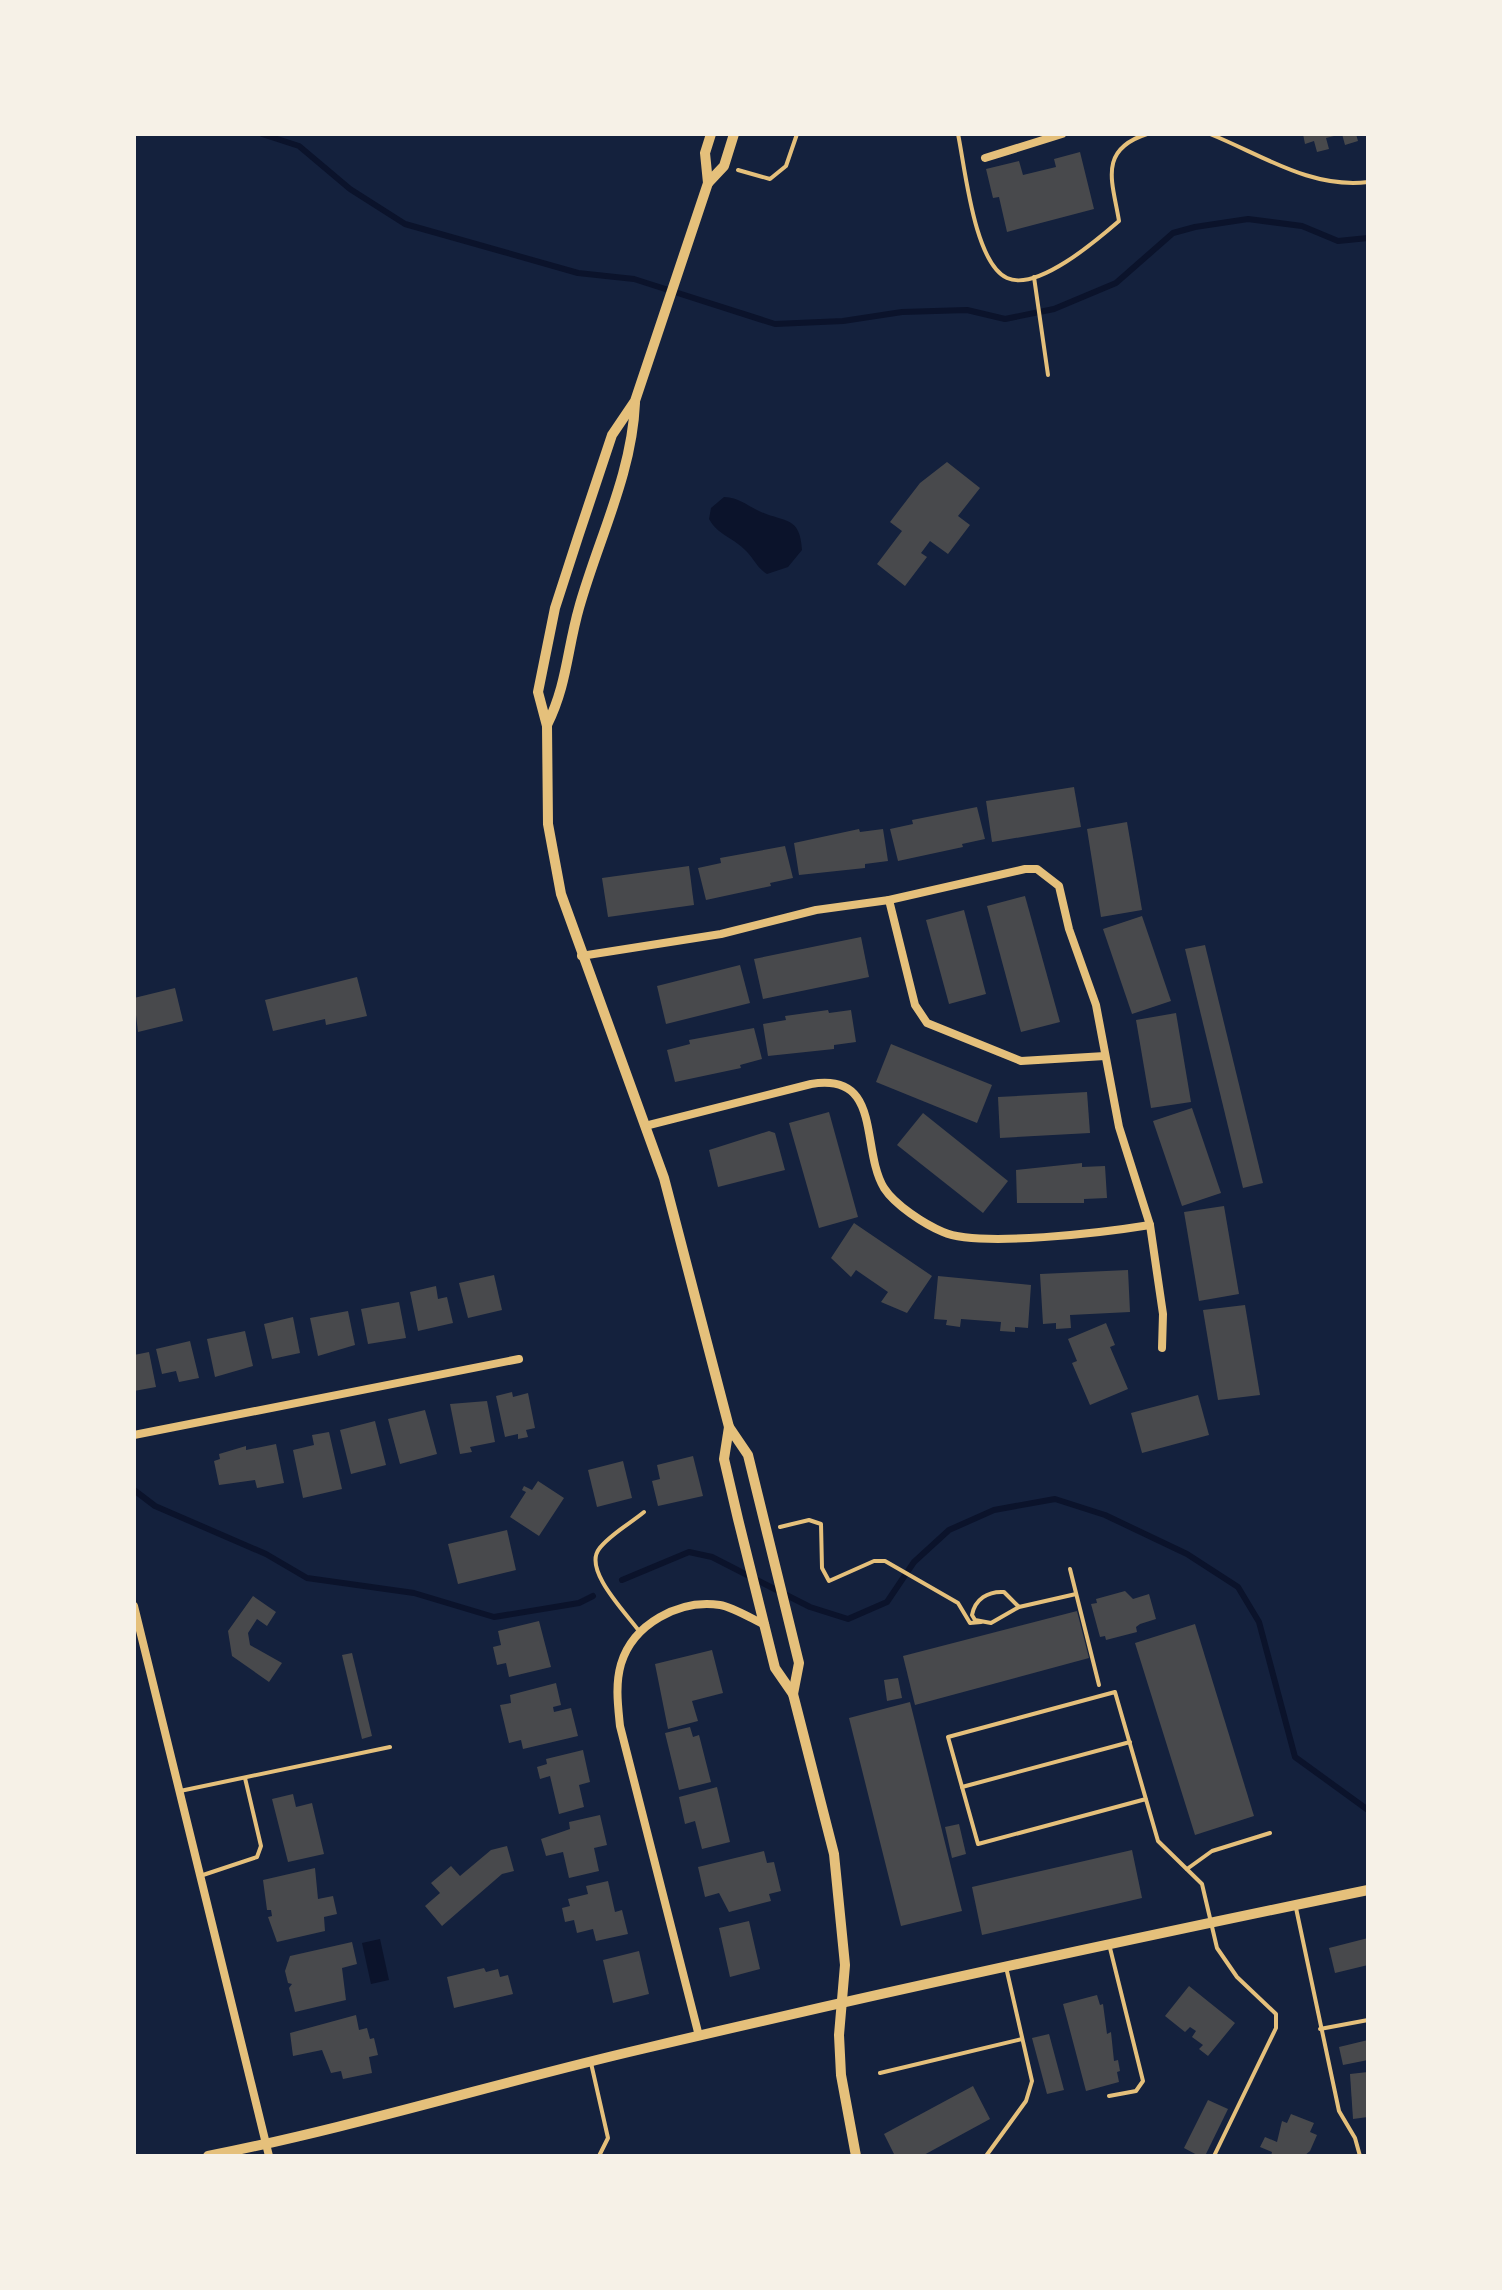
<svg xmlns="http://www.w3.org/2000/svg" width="1502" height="2290" viewBox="0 0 1502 2290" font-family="'Noto Sans',sans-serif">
<rect width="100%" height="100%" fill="#14213d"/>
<g fill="#0b132b">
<path d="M724,497c16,1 22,8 35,14 25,12 41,4 43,39l-14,17 -21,7c-11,-7 -13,-16 -23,-25 -12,-12 -26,-14 -35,-30l2,-11z"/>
<path d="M380,1939l9,41 -18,4 -9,-41z"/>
</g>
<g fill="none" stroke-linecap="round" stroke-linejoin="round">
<g stroke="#0b132b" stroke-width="6">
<path d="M262,134l37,12 51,43 55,35 173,49 56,6 141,45 68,-3 59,-9 65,-2 38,9 49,-10 62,-26 57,-50 22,-6 53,-8 54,7 36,15 30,-3"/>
<path d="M134,1490l21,16 111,48 41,24 107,15 80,24 85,-14 14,-7"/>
<path d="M622,1580l67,-28 23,5 98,50 38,12 39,-17 27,-40 35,-32 45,-20 61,-11 50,16 82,39 51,33 21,35 36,135 73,53"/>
</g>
</g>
<g fill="#48494c">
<path d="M1303,134h35v1l-12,3 3,11 -12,3 -3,-11 -9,3z"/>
<path d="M1342,134h14l2,7 -13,4z"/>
<path d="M1080,152l14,57 -87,23 -8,-35 -6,1 -7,-29 33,-8 4,14 33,-8 -2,-8z"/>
<path d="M947,462l33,26 -22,28 12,9 -22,29 -18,-13 -9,12 6,4 -22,29 -28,-22 25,-33 -12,-9 30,-39z"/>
<path d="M1074,787l7,40 -89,15 -6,-41z"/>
<path d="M977,807l8,32 -23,5 1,3 -65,14 -8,-32 23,-5 -1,-4z"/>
<path d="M1127,822l15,88 -41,7 -14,-88z"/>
<path d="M859,829l1,3 23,-3 5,32 -23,3v4l-66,7 -5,-32z"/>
<path d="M785,846l8,32 -23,5 1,3 -65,14 -8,-32 23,-5 -1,-5z"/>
<path d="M689,866l5,39 -86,12 -6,-39z"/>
<path d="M1025,896l35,126 -39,10 -34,-126z"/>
<path d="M964,910l22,84 -37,10 -23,-84z"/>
<path d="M1142,916l29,85 -39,13 -29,-85z"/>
<path d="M861,937l8,40 -106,22 -9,-40z"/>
<path d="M1205,945l58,238 -20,5 -58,-239z"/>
<path d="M740,965l10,38 -84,21 -9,-38z"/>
<path d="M357,977l10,39 -41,9 -1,-6 -52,12 -8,-31z"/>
<path d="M175,988l8,33 -45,11 -4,-34z"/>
<path d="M828,1010l1,3 22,-3 5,32 -22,3v4l-66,7 -5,-32 23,-4 -1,-4z"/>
<path d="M1176,1013l15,89 -40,6 -15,-88z"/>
<path d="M754,1028l8,31 -22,6 1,3 -66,14 -8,-32 23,-6 -1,-4z"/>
<path d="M891,1044l101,41 -15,38 -101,-41z"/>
<path d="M1087,1092l3,41 -90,5 -2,-41z"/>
<path d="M1192,1108l29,85 -39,13 -29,-85z"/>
<path d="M829,1112l29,105 -39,11 -30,-105z"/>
<path d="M923,1113l85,68 -25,32 -86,-68z"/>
<path d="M769,1131l6,2 10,37 -67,17 -9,-37z"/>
<path d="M1082,1163v4l23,-1 2,32 -23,1v4h-67l-1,-33z"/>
<path d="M1224,1206l15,88 -40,7 -15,-89z"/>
<path d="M854,1223l78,53 -25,37 -26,-11 7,-10 -32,-22 -5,7 -20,-19z"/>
<path d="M1128,1270l2,42 -60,3 1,13 -15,1v-6l-13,1 -3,-50z"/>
<path d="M494,1275l8,35 -34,8 -9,-35z"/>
<path d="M938,1276l93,9 -3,43 -13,-1v5l-15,-1 1,-9 -40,-3 -1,8 -14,-2 1,-5 -13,-1z"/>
<path d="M436,1286l2,13 9,-2 6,26 -35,8 -8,-39z"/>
<path d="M399,1302l7,36 -38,6 -7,-35z"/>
<path d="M1245,1305l15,90 -42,5 -15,-90z"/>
<path d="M348,1311l7,34 -37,11 -8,-38z"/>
<path d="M293,1317l7,36 -28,6 -8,-35z"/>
<path d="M1106,1323l9,22 -5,2 18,42 -38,16 -18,-42 5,-2 -9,-22z"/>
<path d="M245,1331l8,35 -38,11 -8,-38z"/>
<path d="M190,1341l9,37 -20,4 -3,-11 -14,3 -6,-25z"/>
<path d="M149,1352l7,35 -22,4v-36z"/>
<path d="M512,1392l1,5 15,-4 7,35 -9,2 2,7 -10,2v-5l-13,3 -9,-41z"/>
<path d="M1198,1395l11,40 -67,18 -11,-40z"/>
<path d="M487,1401l8,41 -25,5 2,5 -12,2 -10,-50z"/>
<path d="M425,1410l12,44 -37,10 -12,-45z"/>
<path d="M375,1421l11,44 -35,9 -11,-44z"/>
<path d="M329,1432l13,57 -39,9 -10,-48 21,-5 -2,-10z"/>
<path d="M276,1444l8,39 -27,5 -2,-8 -36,5 -5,-24 6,-2 -1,-5 27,-8v4z"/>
<path d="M693,1456l10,40 -45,10 -6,-25 8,-2 -3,-14z"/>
<path d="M623,1461l9,37 -35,9 -9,-37z"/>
<path d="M538,1481l26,17 -25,38 -29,-19 16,-25 -4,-2 2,-4 8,4z"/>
<path d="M507,1530l9,40 -58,14 -10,-40z"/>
<path d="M1125,1591l8,8 16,-5 7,25 -16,5 -4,3 1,5 -31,8 -1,-4 -5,1 -9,-33 6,-1 -1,-4z"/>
<path d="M253,1596l23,16 -9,14 -10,-7 -9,14 2,12 32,18 -13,19 -37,-26 -4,-25z"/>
<path d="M1077,1611l12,47 -174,47 -12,-49z"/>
<path d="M539,1621l12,46 -42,10 -3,-14 -9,2 -4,-18 8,-2 -3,-14z"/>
<path d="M1195,1624l59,192 -59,19 -60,-192z"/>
<path d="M712,1650l11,43 -31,8 6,20 -30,8 -13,-65z"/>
<path d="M352,1653l20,83 -10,3 -20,-84z"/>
<path d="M898,1678l4,20 -15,3 -3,-21z"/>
<path d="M556,1683l5,22 -8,2 1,5 17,-4 7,28 -55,13 -2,-9 -12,3 -9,-38 11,-2 -1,-8z"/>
<path d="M910,1702l52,209 -61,15 -52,-208z"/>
<path d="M690,1727l3,10 6,-2 12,47 -32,8 -14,-57z"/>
<path d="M583,1750l7,32 -11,3 5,22 -25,7 -9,-38 -10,3 -3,-12 10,-3 -1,-5z"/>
<path d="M717,1787l13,55 -28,7 -7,-28 -10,3 -6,-27z"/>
<path d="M293,1794l3,13 16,-4 12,51 -36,8 -16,-63z"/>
<path d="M600,1815l7,30 -13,3 5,23 -30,7 -6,-26 -17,4 -5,-17 29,-10 -1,-7z"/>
<path d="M959,1824l7,30 -14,4 -7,-31z"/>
<path d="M507,1846l7,25 -12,3 -60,52 -17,-20 15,-13 -9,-10 20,-17 9,10 31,-26z"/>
<path d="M1132,1850l10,48 -160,37 -10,-48z"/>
<path d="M764,1851l3,12 7,-1 7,29 -12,3 2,7 -42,11 -10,-19 -14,4 -7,-30z"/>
<path d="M315,1868l3,31 15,-3 4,18 -13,3 1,14 -48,11 -9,-25 4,-1 -1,-6h-4l-4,-30z"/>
<path d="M608,1881l7,31 7,-2 6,24 -32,7 -3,-12 -16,4 -3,-13 -9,2 -3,-14 8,-2 -2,-7 20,-5 -2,-8z"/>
<path d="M749,1921l11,48 -30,8 -11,-49z"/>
<path d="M1368,1938v27l-33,8 -6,-25z"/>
<path d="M352,1942l5,22 -15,4 4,32 -51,12 -6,-24 3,-4 -4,-1 -3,-12 5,-15z"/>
<path d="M639,1951l10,43 -36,9 -10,-43z"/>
<path d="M484,1968l2,4 12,-3 2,8 8,-2 5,19 -59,14 -7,-31z"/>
<path d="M1189,1986l46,37 -27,33 -9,-7 4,-4 -11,-8 4,-6 -6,-4 -5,5 -20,-16z"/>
<path d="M1097,1995l3,10 3,-1 4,30 4,-2 3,29 4,-1 2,11 -3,1 2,10 -33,9 -23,-87z"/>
<path d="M356,2015l3,15 8,-2 3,11 4,-1 4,17 -9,2 3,16 -29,6 -2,-8 -10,2 -9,-23 -29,6 -3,-23z"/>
<path d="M1049,2034l15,56 -17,4 -15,-56z"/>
<path d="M1368,2040v20l-25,5 -4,-18z"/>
<path d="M1368,2072v45l-15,2 -3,-45z"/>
<path d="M973,2086l17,33 -68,37h-27l-11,-22z"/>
<path d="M1208,2100l20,9 -23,47h-6l-15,-8z"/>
<path d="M1291,2114l23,9 -4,9 7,3 -7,16 -6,5h-33l1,-4 -12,-5 5,-10 12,5 5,-21 5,2z"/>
</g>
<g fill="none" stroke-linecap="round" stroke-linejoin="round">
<g stroke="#e5c07b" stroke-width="4">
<path d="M958,134c7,33 16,129 49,144 30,14 90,-38 112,-57 -6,-38 -22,-71 28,-87"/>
<path d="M1210,134c52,21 101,55 158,48"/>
<path d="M738,170l32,9 16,-13 11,-32"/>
<path d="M1034,277l14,98"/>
<path d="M780,1527l29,-7 12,4 1,44 7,13 45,-20h11l73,42 12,20 11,-1"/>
<path d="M1070,1569l29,116"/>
<path d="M1019,1607l-15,-15c-16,-1 -29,7 -32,23l3,5 16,3 28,-16 57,-13"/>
</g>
<g stroke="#e5c07b" stroke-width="4">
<path d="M639,1631c-13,-18 -56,-61 -40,-82 10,-14 32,-26 45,-37"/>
<path d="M962,1787l168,-45"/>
<path d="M180,1791l210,-44"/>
<path d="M1146,1799l-168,45 -30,-107 167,-45 43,149 44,43 15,64 20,29 39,37v14l-62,128"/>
<path d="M1187,1869l25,-18 58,-18"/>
<path d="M200,1876l57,-19 4,-11 -16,-68"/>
<path d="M1296,1908l43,203 16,27 5,18"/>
<path d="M1109,1944l34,137 -7,10 -27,5"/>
<path d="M1320,2029l48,-9"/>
<path d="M591,2063l17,75 -9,18"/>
<path d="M880,2073l142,-34"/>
<path d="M986,2156l40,-55 6,-20 -26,-114"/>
<path d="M1144,2156h6"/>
</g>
<g stroke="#e5c07b" stroke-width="8">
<path d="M985,158l77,-24"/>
<path d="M889,900l26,105 12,18 94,38 84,-5"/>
<path d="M581,956l140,-22 95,-24 73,-10 136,-31h12l22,17 10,43 27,76 23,122 31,98 13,89 -1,34"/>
<path d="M645,1126l166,-42c72,-12 49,64 73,104 11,17 40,36 59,44 36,16 164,0 207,-7"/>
<path d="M134,1435l385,-76"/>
<path d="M134,1606l135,550"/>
<path d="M699,2036l-79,-310c-2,-20 -5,-41 1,-62 12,-40 58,-65 99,-59 13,2 32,14 45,20"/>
</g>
<g stroke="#e5c07b" stroke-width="10">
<path d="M711,134l-6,19 3,30 -73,218 -23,34 -34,102 -23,71 -17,84 9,34 1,98 13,70 103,284 65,249 19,28 51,208 -6,31"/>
<path d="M708,183l16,-17 10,-32"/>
<path d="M547,725c20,-40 20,-75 32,-117 19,-68 53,-134 56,-205"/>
<path d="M729,1427l-5,32 14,60 37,149 18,26 41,160 11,111 -6,70 2,40 15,81"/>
<path d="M208,2156c147,-29 288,-73 434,-107 241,-57 483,-109 726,-159"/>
</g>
</g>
<rect width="1502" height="2290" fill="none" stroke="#f6f1e7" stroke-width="272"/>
</svg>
